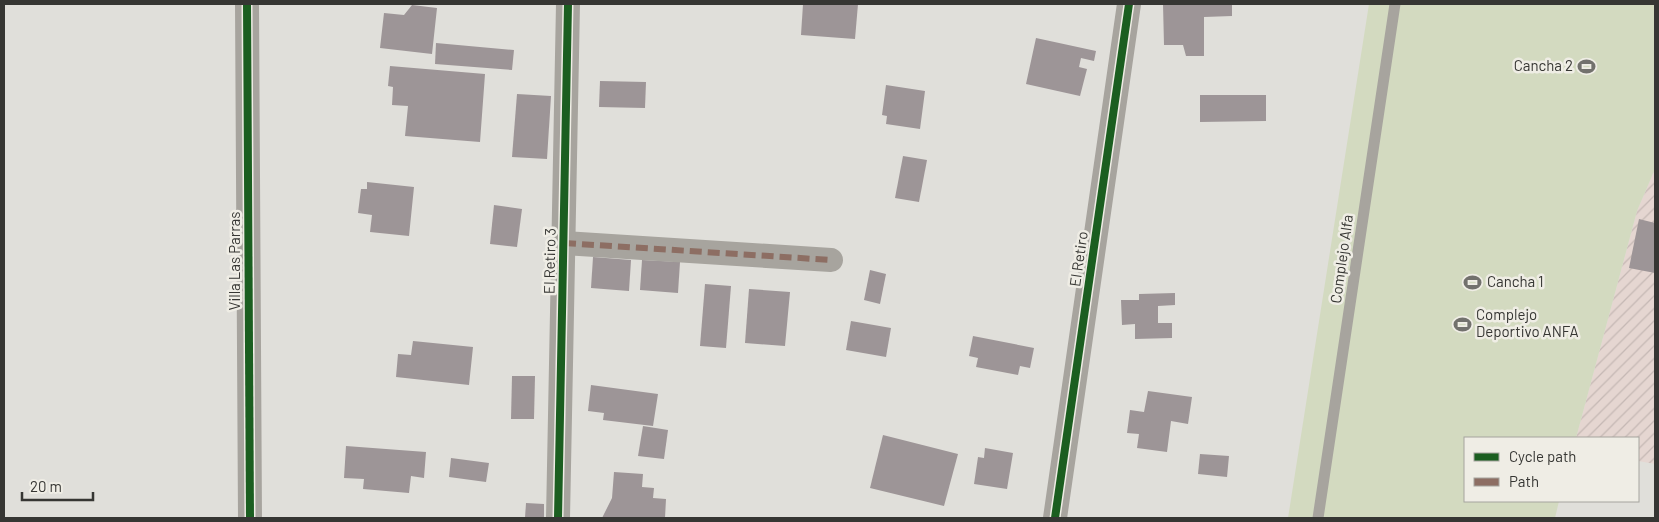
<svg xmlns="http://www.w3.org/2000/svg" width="1659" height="522" viewBox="0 0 1659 522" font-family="Barlow,sans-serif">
<defs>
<pattern id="industrial-furrows" width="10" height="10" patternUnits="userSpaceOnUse" patternTransform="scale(1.25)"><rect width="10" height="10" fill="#e5d6d1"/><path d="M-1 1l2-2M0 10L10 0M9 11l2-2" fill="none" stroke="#c5b8b4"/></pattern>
</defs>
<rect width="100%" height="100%" fill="#e0dfda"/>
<path fill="url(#industrial-furrows)" d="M1655,169v295l-17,-3v-23h-62l61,-227z"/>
<path fill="#d3dac0" d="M1369,4h286v165l-18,42 -61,227h-111v63h94l-4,17h-267z"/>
<g fill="#9d9597">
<path d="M803,4h55l-3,35 -54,-4z"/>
<path d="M1163,4h69v12l-28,1v39h-18l-3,-11h-19z"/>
<path d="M412,5l25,3 -5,46 -52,-6 4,-35 20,2z"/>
<path d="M1036,38l60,13 -2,10 -13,-3 -2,9 8,2 -7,27 -54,-12z"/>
<path d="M436,43l78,7 -2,20 -77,-6z"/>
<path d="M390,66l95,8 -5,68 -75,-6 3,-30 -16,-1 1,-18 -5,-1z"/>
<path d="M600,81l46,1 -1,26 -46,-1z"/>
<path d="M886,85l39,6 -5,38 -34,-5 1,-8 -5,-1z"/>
<path d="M517,94l34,2 -4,63 -35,-2z"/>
<path d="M1200,95h66v26l-66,1z"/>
<path d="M903,156l24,4 -8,42 -24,-4z"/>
<path d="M367,182l47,5 -5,49 -39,-4 2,-17 -14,-2 3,-24h6z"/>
<path d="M494,205l28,4 -5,38 -27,-3z"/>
<path d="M1639,219l16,4v50l-26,-5z"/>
<path d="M593,257l38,3 -2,31 -38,-3z"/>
<path d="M642,260l38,2 -2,31 -38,-3z"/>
<path d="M870,270l16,4 -6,30 -16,-4z"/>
<path d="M705,284l26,2 -5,62 -26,-2z"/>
<path d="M749,289l41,3 -5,54 -40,-3z"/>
<path d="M1175,293v12l-17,1v17h14v15l-37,1v-15l-13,1 -1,-25h18v-6z"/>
<path d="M851,321l40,7 -5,29 -40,-7z"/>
<path d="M973,336l61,12 -4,20 -10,-2 -2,9 -42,-8 2,-9 -9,-2z"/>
<path d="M413,341l60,6 -4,38 -73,-8 2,-23 13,1z"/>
<path d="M512,376h23l-1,43h-23z"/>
<path d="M591,385l67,9 -5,32 -50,-6 1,-7 -16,-2z"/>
<path d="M1148,391l44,6 -4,27 -17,-3 -4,31 -30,-4 2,-14 -12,-1 3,-23 14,2z"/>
<path d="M643,426l25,4 -4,29 -26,-3z"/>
<path d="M883,435l75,19 -14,52 -74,-18z"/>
<path d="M346,446l80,6 -2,26 -13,-2 -2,17 -46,-4 1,-10 -20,-1z"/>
<path d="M985,448l28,5 -6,36 -33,-5 4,-27 6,1z"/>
<path d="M1200,454l29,2 -2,21 -29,-3z"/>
<path d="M451,458l38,5 -3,19 -37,-5z"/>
<path d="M614,472l29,2 -1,13 12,1 -1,10 13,1 -1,19h-63l10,-20z"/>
<path d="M526,503l18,1v14h-19z"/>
</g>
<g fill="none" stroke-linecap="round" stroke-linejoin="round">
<path stroke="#a7a49e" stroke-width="11" d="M1318,518l77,-514"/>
<g stroke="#a7a49e" stroke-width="24">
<path d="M247,4l3,514"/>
<path d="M564,243l267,17"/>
<path d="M558,518l10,-514"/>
<path d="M1055,518l74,-514"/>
</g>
<path stroke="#8d6e63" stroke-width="6" stroke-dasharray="12 6" stroke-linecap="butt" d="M564,243l267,17"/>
<defs>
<g id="cycleway">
<path d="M247,4l3,514"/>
<path d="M558,518l10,-514"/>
<path d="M1055,518l74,-514"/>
</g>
</defs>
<use href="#cycleway" stroke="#efede5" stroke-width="11"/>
<use href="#cycleway" stroke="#1b5e20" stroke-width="8"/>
</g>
<defs>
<symbol id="stadium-bare" viewBox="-9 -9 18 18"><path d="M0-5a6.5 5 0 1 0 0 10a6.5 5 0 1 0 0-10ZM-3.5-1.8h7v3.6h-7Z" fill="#72716d" stroke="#efede5" stroke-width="2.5" paint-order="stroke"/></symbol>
</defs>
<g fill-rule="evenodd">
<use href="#stadium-bare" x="1574" y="54" width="25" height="25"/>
<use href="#stadium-bare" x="1460" y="270" width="25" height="25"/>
<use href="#stadium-bare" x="1450" y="312" width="25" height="25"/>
</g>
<g text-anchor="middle" stroke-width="5" stroke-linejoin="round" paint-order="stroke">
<g font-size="15" fill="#363633" stroke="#efede5" text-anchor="start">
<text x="1573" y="71" text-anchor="end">Cancha 2</text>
<text x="1487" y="287">Cancha 1</text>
<text x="1476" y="320">Complejo<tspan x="1476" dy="17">Deportivo ANFA</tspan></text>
</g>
<g font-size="15" fill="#363633" stroke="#efede5">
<text transform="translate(1079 259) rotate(-82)" y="5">El Retiro</text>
<text transform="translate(1342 259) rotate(-82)" y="5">Complejo Alfa</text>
<text transform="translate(235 261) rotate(-90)" y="5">Villa Las Parras</text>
<text transform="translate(550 261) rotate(-89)" y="5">El Retiro 3</text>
</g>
</g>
<rect width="1659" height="522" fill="none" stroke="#363633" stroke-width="10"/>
<rect x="1464" y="437" width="175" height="65" fill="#efede5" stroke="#a5a49e"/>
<rect x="1474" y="453" width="25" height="8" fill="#1b5e20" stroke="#a5a49e"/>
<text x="1509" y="462" font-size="15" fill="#363633">Cycle path</text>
<rect x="1474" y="478" width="25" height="8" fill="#8d6e63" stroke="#a5a49e"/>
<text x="1509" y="487" font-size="15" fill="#363633">Path</text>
<path d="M22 492v8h71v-8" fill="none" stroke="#363633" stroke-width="2.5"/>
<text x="30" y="492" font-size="15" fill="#363633" stroke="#efede5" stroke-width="4" paint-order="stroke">20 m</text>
</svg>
